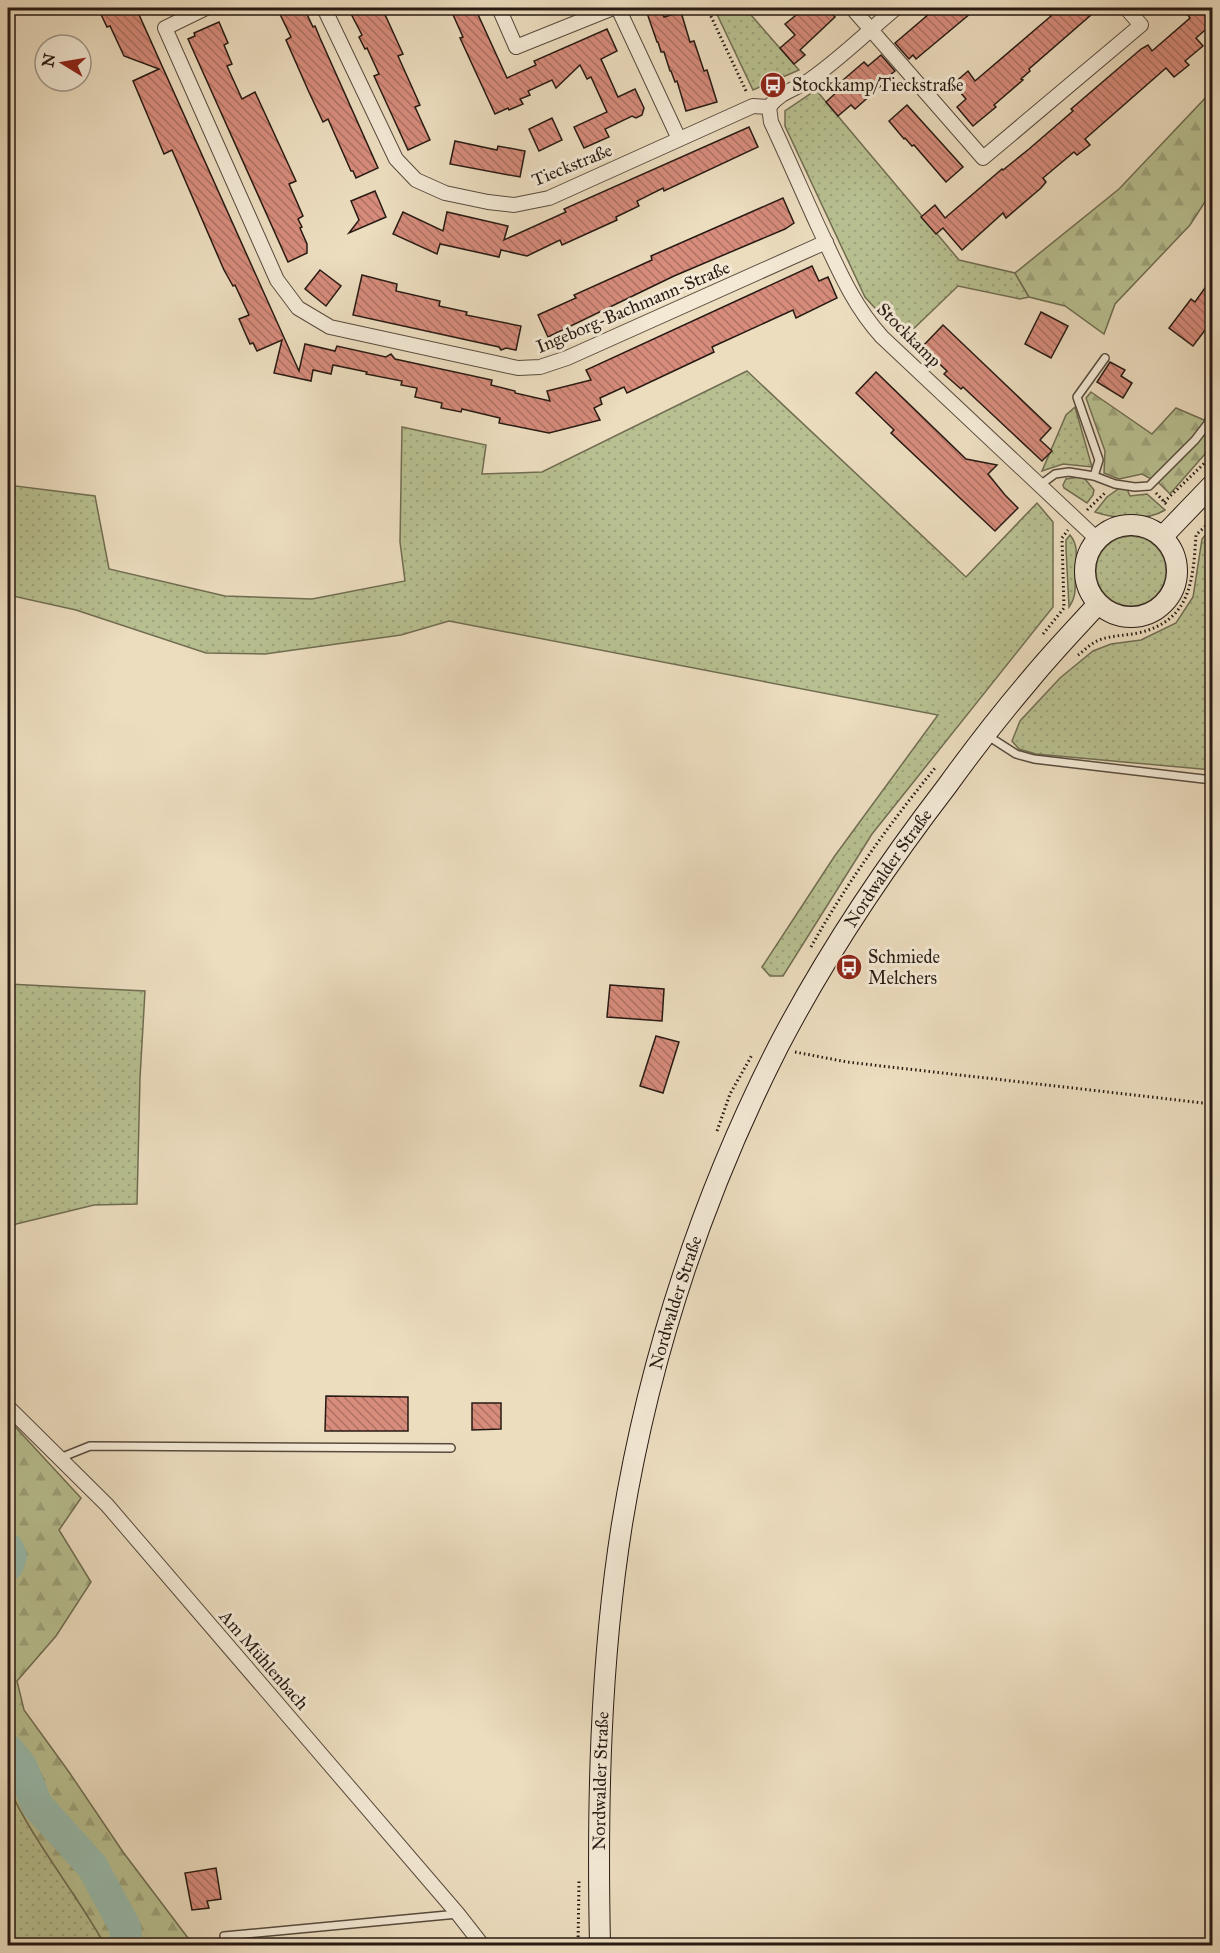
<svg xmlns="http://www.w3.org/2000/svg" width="1220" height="1953" viewBox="0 0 1220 1953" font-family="'IM FELL Great Primer',serif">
<defs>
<pattern id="grass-dots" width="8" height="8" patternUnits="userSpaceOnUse" patternTransform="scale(1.5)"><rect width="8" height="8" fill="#b8c091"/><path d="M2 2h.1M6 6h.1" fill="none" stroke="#9ea47c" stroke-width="1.8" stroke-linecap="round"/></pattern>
<pattern id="forest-firs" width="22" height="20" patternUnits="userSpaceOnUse" patternTransform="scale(1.5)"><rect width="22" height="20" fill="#b8c091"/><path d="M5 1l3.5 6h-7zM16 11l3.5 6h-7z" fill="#9ea47c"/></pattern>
<pattern id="building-back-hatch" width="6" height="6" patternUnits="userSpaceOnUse" patternTransform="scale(1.5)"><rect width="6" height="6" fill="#d78c7c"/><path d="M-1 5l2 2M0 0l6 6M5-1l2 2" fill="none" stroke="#ae7264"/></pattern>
</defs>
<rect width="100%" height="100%" fill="#ecddbf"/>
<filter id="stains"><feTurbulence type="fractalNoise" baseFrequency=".00333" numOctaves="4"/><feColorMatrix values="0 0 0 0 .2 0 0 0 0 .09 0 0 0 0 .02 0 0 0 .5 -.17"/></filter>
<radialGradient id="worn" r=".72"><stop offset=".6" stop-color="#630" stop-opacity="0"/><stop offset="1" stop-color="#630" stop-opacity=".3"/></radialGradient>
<g fill="url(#grass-dots)" stroke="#706d52" stroke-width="1.5">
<path d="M714,8h31l54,62 -46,20z"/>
<path d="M816,90l143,170 56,13 14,24 -9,2 -62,-13 -55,53 -38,-42 -80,-171v-15z"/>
<path d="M747,371l219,206 71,-74 16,19v85l-181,227 -89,142h-13l-8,-9 72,-110 104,-142 -489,-94 -48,14 -136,19 -59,-1 -130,-43 -68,-15v-110l87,11 14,73 116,27 87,3 93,-18 -5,-39 2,-115 84,18 -4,29 60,-2z"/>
<path d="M1075,407l17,60 -29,-3 -21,7 24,-56z"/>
<path d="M1079,477l6,2 9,11 -1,5 -6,8 -23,-15 -1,-3 3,-6z"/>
<path d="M1121,487l6,2 3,7 17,-2 18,16c-17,11 -51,9 -70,2l12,-15z"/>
<path d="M1212,527v243l-176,-16 -17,-5 -7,-8 8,-20 40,-43 33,-27 18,-7 30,-4 35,-17 17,-26 9,-58z"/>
<path d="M1070,535c10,12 5,24 5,38 0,13 2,23 -6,34l-3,-58v-9z"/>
<circle cx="1131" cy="571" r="35"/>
<path d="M8,984l137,7 -5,87 -3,126 -43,1 -86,21z"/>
<path d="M8,1786c26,57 67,105 97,159h-97z"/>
</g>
<g fill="url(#forest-firs)" stroke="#706d52" stroke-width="1.5">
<path d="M1212,91v100l-22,34 -75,79 -11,30 -39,-28 -36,-9 -14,-24 104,-84z"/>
<path d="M1091,392l61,42 24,-26 28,12 8,-11v37l-42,48 -11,-11 -17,-9 -23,5 -15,-6 1,-22 -19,-53z"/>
<path d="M8,1419l73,79 -22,32 32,52 -35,54 -39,45 7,29 45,62 54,80 65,86 29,7h-112c-30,-54 -71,-102 -97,-159z"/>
</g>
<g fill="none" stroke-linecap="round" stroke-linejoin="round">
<g stroke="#99bcae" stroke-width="32">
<path d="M8,1549l3,7 -3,9"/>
<path d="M8,1750l13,16 16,39 55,61 33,61 2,19"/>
</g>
</g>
<g fill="url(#building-back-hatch)" stroke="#271a13" stroke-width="1.5">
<path d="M98,8h38l163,363 6,-27 30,7 2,-5 49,11 5,-3 4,5 97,21 -1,5 24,6v2l35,8 -3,-10 44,-11 -5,-10 226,-104 7,15 9,-4 9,21 -41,20 -3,-8 -81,37 2,5 -87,41 -3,-6 -24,11 2,6 -8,4 6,12 -51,13 -50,-10 1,-5 -38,-9 -1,3 -20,-4 1,-5 -27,-6 2,-9 -16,-3 1,-4 -36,-7 1,-2 -34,-7 -2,9 -18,-4 -2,11 -37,-8 8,-33 -25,11 -4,-8 -3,1 -11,-25 10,-4 -14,-30 -2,1 -9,-16 -52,-120 -8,4 -31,-73 26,-12 -35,-13 -14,-30 -3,1z"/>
<path d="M277,8h27l9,19 2,-1 5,12 58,130 -22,10 -3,-7h-2l-23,-52 -5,3 -15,-32 -22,-50 5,-3z"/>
<path d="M348,8h34l21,46 -5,2 22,49 -5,2 15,33 -22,10 -34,-74 5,-2 -12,-26 -2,1 -6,-12 3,-2z"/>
<path d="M450,8h25l32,70 29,-13 -2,-4 73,-32 10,22 -16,8 17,38 17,-8 9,19 -2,7 -6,3 -4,-2 -27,13 4,8 -25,11 -10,-21 33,-15 -16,-35 -4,2 -7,-14 -24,23 -4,-8 -24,11 2,4 -10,4 3,5 -14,6 -1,-2 -13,6 -35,-76 3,-1z"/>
<path d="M661,8l3,9 17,-5 9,30 4,-1 10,30 3,-1 10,32 -31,9 -9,-30 -2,1 -4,-11h-1l-6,-19h-3l-3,-10h-1l-10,-29z"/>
<path d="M805,8h22l8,9 -35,33 5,5 -11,9 -14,-16 15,-13 -10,-11z"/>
<path d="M936,8h41l-61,51 -3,-4 -4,4 -14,-16z"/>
<path d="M1044,8h55l-70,61 1,2 -9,8 2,1 -29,25 2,2 -23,19 -16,-19 9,-8 -13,-15 15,-13 7,10 76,-65z"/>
<path d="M1197,8h15v16l-16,14 7,8 -18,15 4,4 -15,12 -8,-9 -81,71 5,6 -13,10 -3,-3 -31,26 3,4 -5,6 -35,30 -3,-5 -41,37 -19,-22 -7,6 -15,-17 14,-12 10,13 57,-49 1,1 26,-21 44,-38 -2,-2 70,-60 7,-4 4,6 38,-33 -2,-3z"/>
<path d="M219,22l9,21 -4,2 8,19 -5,2 15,33 13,-7 41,89 -7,3 14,32 -5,3 4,8 -2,1 7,16v9l-19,9 -100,-223 7,-3 -1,-3z"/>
<path d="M881,55l14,16 -13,11 1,2 -28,25 -4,-4 -13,11 -12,-14 13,-12 -3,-4 28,-24 4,4z"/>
<path d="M907,105l56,62 -17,15 -32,-37 -2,1 -7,-8 -1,1 -15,-18z"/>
<path d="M552,118l10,22 -23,11 -10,-22z"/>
<path d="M749,127l9,20 -94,44 -1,-3 -26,13 2,5 -23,11 1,3 -55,25 -2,-5 -33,16 -26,-6 -2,7 -59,-13 -3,10 -44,-20 10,-22 40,19 4,-19 61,14 -4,14 62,-28 -2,-3z"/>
<path d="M455,141l42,9 1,-4 27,5 -5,26 -70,-13z"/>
<path d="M375,191l11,26 -37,16 10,-13 -8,-19z"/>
<path d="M783,198l11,25 -9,6 -111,47 -126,61 -10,-22 38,-17 -2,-3 78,-35 -1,-4z"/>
<path d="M320,270l21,16 -15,20 -21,-17z"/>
<path d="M362,275l35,9 -1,7 44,10 -1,5 28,6 -1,3 55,11 -5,24 -10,-2 -5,2 -2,-3 -146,-32z"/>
<path d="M1212,278v43l-19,25 -24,-18 22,-29 4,3z"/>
<path d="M1041,312l27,14 -17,32 -26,-14z"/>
<path d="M943,325l108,103 -11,12 12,11 -10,10 -79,-74 -2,2 -17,-15 3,-3 -18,-17 1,-2 -7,-6z"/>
<path d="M1110,362l15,8 -4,6 11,7 -9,15 -26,-16z"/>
<path d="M876,372l90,87 31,6 -9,9 17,21 13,13 -23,23 -104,-98 3,-3 -38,-37z"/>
<path d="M610,985l54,4 -2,32 -55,-4z"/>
<path d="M656,1036l23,6 -16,51 -23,-7z"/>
<path d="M326,1396l82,1v34h-83z"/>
<path d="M472,1403h29v26l-29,1z"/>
<path d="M216,1868l5,31 -14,2 2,7 -17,2 -7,-37z"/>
</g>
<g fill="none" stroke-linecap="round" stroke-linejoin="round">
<defs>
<g id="service">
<path d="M1094,476l5,-16 -22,-63 28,-39"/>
<path d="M1040,485l15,-11 14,-2 25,4 21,8 20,3 14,-1 46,-46 17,-22"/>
<path d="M988,736l28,18 18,5 178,21"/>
<path d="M60,1458l30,-12 361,2"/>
<path d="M224,1936l234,-22"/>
</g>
<g id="minor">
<path d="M206,8l-41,20 112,252 21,28 32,19 188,41 22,-1 27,-9 259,-116"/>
<path d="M324,8l72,151 20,21 29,13 43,9 26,3 35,-7 204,-92 16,1"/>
<path d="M499,8l17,39 97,-39"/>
<path d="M618,8l61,131"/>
<path d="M852,8l131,150 158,-133 -15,-17"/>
<path d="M769,107l2,15c16,34 31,69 47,104 19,40 34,78 64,111l215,202"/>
<path d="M769,107c12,-16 26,-17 42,-28 30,-21 57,-48 85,-71"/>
<path d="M8,1407l99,98 351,409 25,32"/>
</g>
<g id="secondary">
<circle cx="1131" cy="571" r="46"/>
<path d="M1163,536l49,-51"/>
<path id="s1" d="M600,1946c-3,-141 0,-283 22,-422 27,-165 80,-327 156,-477 48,-92 106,-179 169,-261 26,-36 53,-71 82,-105 22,-27 46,-52 69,-77"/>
</g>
</defs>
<use href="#service" stroke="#584b3e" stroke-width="10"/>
<use href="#minor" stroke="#584b3e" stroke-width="16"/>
<use href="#secondary" stroke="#271a13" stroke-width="22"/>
<g stroke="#271a13" stroke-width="3" stroke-dasharray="1.5 3" stroke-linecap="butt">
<path d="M707,8l40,85"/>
<path d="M1156,493l12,13"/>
<path d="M1164,502l48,-46"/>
<path d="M1087,510l19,-18"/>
<path d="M1043,634l21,-26 -2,-70 6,-8"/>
<path d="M1078,655c6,-4 12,-11 19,-14 13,-6 27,-5 41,-8 53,-12 55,-52 58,-98l16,-15"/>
<path d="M811,947c35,-63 79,-124 124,-179"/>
<path d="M795,1052l52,10 365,42"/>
<path d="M717,1131l13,-37 22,-39"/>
<path d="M578,1946l1,-65"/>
</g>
<use href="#service" stroke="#f3e9d5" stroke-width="7"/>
<use href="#minor" stroke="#f3e9d5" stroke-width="14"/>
<use href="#secondary" stroke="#f3e9d5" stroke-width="20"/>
</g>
<defs>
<symbol id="bus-disc" viewBox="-11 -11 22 22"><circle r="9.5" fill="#8f2418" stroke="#f3e9d5"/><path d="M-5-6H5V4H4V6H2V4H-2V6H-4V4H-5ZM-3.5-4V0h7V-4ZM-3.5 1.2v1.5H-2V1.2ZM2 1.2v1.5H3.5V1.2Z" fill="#fff"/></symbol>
</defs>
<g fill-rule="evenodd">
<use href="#bus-disc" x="758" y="70" width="30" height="30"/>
<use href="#bus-disc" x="834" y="952" width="30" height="30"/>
</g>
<g text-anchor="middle" stroke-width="6" stroke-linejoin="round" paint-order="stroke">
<g font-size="18" fill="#271a13" stroke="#f3e9d5" text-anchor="start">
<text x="792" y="91">Stockkamp/Tieckstraße</text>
<text x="868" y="963">Schmiede<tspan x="868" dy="21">Melchers</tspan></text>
</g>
<g font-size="18" fill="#271a13" stroke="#f3e9d5">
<text transform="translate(572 165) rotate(-22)" y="6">Tieckstraße</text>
<text transform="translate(633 307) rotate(-23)" y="6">Ingeborg-Bachmann-Straße</text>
<text transform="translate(909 335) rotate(45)" y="6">Stockkamp</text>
<text dy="6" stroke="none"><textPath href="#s1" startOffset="1137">Nordwalder Straße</textPath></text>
<text dy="6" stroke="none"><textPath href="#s1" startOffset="651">Nordwalder Straße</textPath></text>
<text transform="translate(264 1660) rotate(49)" y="6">Am Mühlenbach</text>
<text dy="6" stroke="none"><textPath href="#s1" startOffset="165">Nordwalder Straße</textPath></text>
</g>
</g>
<rect width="1220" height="1953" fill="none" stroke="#ecddbf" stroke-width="30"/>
<rect x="9" y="9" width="1202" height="1935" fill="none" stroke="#271a13" stroke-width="3"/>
<rect x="15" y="15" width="1190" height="1923" fill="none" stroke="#271a13" stroke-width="1.5"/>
<g transform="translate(63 63) rotate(281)"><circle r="28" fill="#f3e9d5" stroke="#a19687" stroke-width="1.5"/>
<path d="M0-4.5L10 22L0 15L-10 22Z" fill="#8f2418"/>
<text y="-9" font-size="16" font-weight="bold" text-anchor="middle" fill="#271a13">N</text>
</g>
<rect width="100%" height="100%" filter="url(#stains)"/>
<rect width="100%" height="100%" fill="url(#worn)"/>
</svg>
